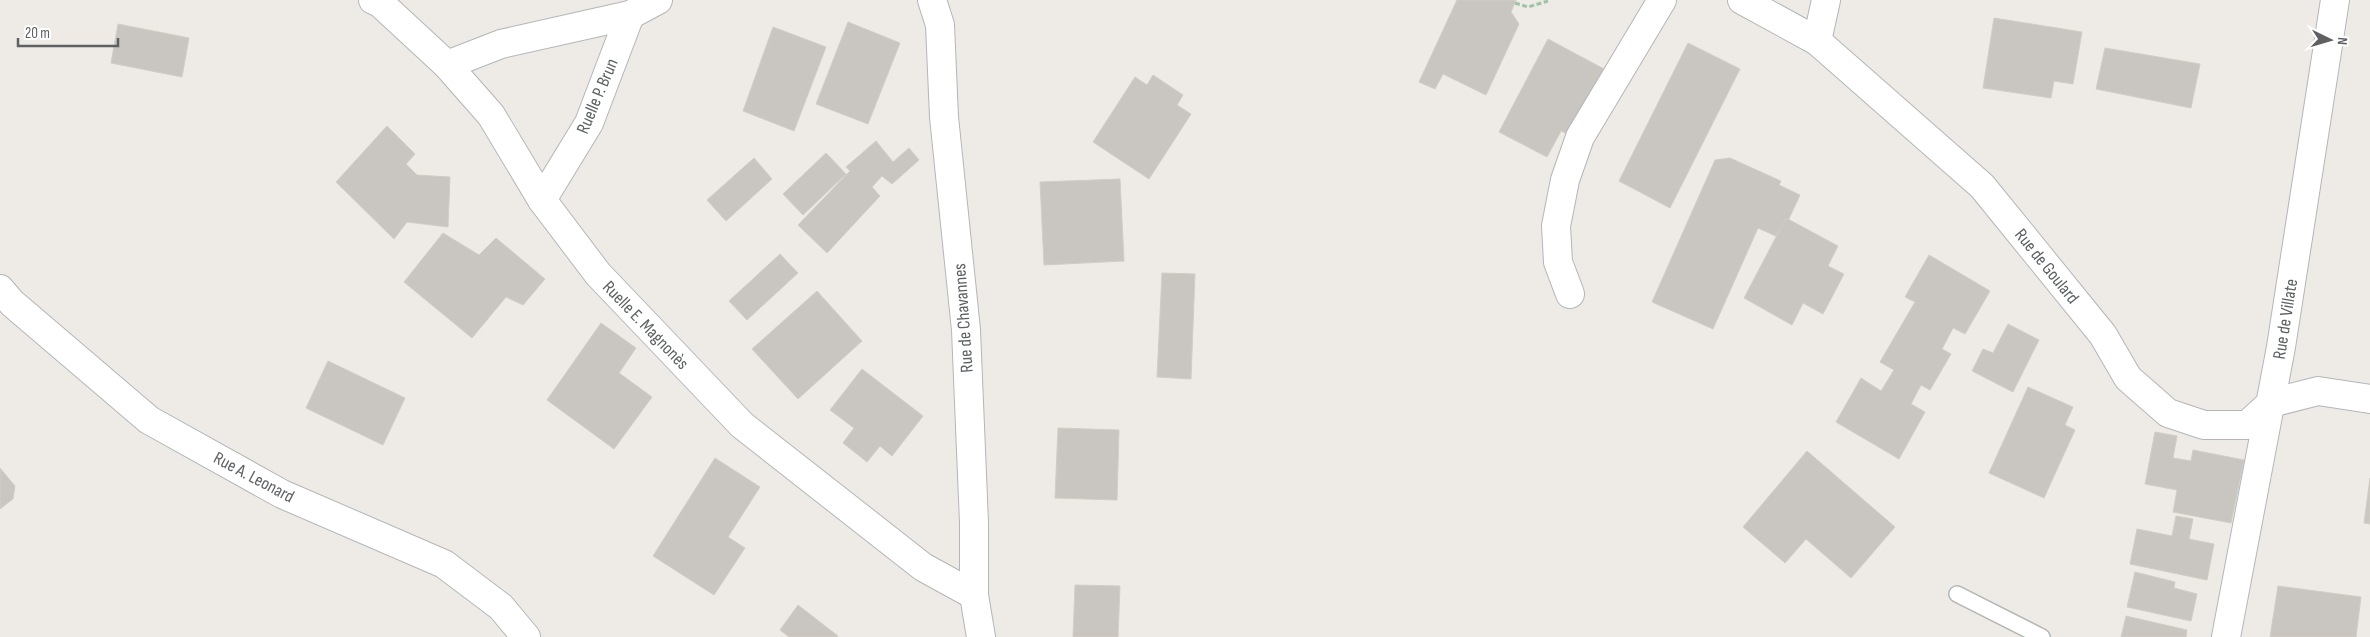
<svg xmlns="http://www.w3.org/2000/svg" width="2370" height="637" viewBox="0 0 2370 637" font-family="'Sofia Sans Condensed',sans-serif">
<rect width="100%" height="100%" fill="#eeebe6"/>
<g fill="#c9c6c2" stroke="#d2cdc4">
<path d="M1457,0h59l-5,12 8,12 -33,71 -43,-21 -8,15 -16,-7z"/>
<path d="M1994,18l88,14 -9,52 -19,-3 -3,17 -68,-10z"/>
<path d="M848,22l52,21 -32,81 -52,-20z"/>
<path d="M118,24l71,14 -7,39 -71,-14z"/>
<path d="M773,27l53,20 -32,84 -51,-20z"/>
<path d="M1548,39l56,30 -34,66 -9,-4 -14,26 -48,-25z"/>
<path d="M1688,43l52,26 -70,139 -51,-27z"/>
<path d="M2105,48l95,16 -9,44 -95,-19z"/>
<path d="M1153,75l30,20 -6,10 14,9 -42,65 -56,-37 42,-65 12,8z"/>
<path d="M387,126l28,28 -9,10 11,11 33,2 -2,50 -41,-5 -13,17 -58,-57z"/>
<path d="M876,141l17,21 16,-14 10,12 -27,24 -10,-8 -10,11 8,9 -53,57 -29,-28 52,-54 -4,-4z"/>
<path d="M826,153l20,21 -43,41 -20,-21z"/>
<path d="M754,158l18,21 -46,42 -19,-21z"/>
<path d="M1730,158l51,23 -2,4 21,10 -20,43 -22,-10 -45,101 -61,-27 63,-142z"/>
<path d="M1120,179l4,82 -80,4 -4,-83z"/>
<path d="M1786,218l52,28 -10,20 16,8 -21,40 -20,-11 -11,22 -48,-27z"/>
<path d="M443,233l36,22 17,-17 49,41 -22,26 -17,-8 -34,41 -68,-56z"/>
<path d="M780,254l18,19 -51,47 -18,-19z"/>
<path d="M1929,255l61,36 -25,43 -12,-6 -11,21 9,5 -21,36 -9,-5 -10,19 14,8 -26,47 -63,-37 25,-44 20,13 13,-21 -14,-8 35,-60 -10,-5z"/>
<path d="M1162,273l33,1 -4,105 -34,-2z"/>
<path d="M817,291l45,50 -64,58 -46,-50z"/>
<path d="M601,323l35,25 -17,25 33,24 -38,52 -67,-49z"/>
<path d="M2008,324l31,16 -26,52 -41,-21 11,-22 10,4z"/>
<path d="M328,361l77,37 -22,47 -77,-37z"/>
<path d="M862,369l61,47 -31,40 -12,-10 -13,16 -24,-19 11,-15 -24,-18z"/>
<path d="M2028,387l45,20 -8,18 10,5 -31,68 -55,-25z"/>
<path d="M1058,428l61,2 -2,70 -62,-2z"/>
<path d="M2155,432l22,4 -4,22 18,3 2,-11 51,10 -13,63 -58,-11 4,-22 -32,-6z"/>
<path d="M1807,451l88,76 -44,51 -45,-39 -21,24 -42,-36z"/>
<path d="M715,458l45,29 -32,50 17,11 -31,47 -61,-39z"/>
<path d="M0,468l15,18 -2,13 -13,10z"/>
<path d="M2370,478v46l-6,-1z"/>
<path d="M2176,516l17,3 -4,20 25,5 -7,36 -77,-16 7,-35 35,7z"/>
<path d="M2135,572l40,10 -1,6 23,6 -6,27 -64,-14z"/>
<path d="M1075,585l45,1 -2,51h-45z"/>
<path d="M2278,586l83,11 -5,40h-86z"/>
<path d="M798,605l40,31 -2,1h-47l-9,-7z"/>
<path d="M2126,616l61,14 -1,7h-65z"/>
</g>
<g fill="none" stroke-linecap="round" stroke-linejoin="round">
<defs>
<path id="service" d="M1957,594l85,43"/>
<g id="minor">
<path d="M373,0l7,3 67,62 44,50 51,85 56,74 144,151 181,142 51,28"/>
<path d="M1742,0l75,41 165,145 121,149 25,43 40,35 36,12h43l24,-22 47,-12 52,8"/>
<path d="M1817,41l9,-41"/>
<path d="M447,65l54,-21 129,-29 28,-15"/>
<path d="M542,200l47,-77 41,-108"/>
<path d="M0,289l12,14 137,117 133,74 162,70 57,43 25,30"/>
<path d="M1570,294l-12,-32 -2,-36 9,-46 15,-43 82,-137"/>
<path d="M2226,637l55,-290 54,-347"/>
</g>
<path id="tertiary" d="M932,0l8,25 4,92 22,213 8,193v72l7,42"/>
</defs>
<use href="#service" stroke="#b3b6b9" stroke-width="18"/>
<use href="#minor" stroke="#b3b6b9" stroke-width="30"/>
<use href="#tertiary" stroke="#b3b6b9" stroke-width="30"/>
<path stroke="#9ec3a6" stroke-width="3" stroke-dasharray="5 2.5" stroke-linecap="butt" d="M1515,3l13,4 20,-6"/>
<use href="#service" stroke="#fff" stroke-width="15"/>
<use href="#minor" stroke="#fff" stroke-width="28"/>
<use href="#tertiary" stroke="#fff" stroke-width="28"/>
</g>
<g text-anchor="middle" stroke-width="5" stroke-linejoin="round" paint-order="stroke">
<g font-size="18" fill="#5d6164" stroke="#fff">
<text transform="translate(597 96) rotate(-67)" y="6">Ruelle P. Brun</text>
<text transform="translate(2047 266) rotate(51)" y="6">Rue de Goulard</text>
<text transform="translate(963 318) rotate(-94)" y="6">Rue de Chavannes</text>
<text transform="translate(2285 319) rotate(-81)" y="6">Rue de Villate</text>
<text transform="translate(646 325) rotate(46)" y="6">Ruelle E. Magnonès</text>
<text transform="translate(254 477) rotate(28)" y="6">Rue A. Leonard</text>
</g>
</g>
<g transform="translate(2330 40) rotate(95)" stroke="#ffffff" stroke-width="4" paint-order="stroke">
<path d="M0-4L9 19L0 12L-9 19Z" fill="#5d6164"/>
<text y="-8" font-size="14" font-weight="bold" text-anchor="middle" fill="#5d6164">N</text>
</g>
<path d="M18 38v8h100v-8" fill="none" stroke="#5d6164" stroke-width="2.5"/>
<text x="25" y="38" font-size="15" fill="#5d6164" stroke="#ffffff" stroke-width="4" paint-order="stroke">20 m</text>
</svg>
